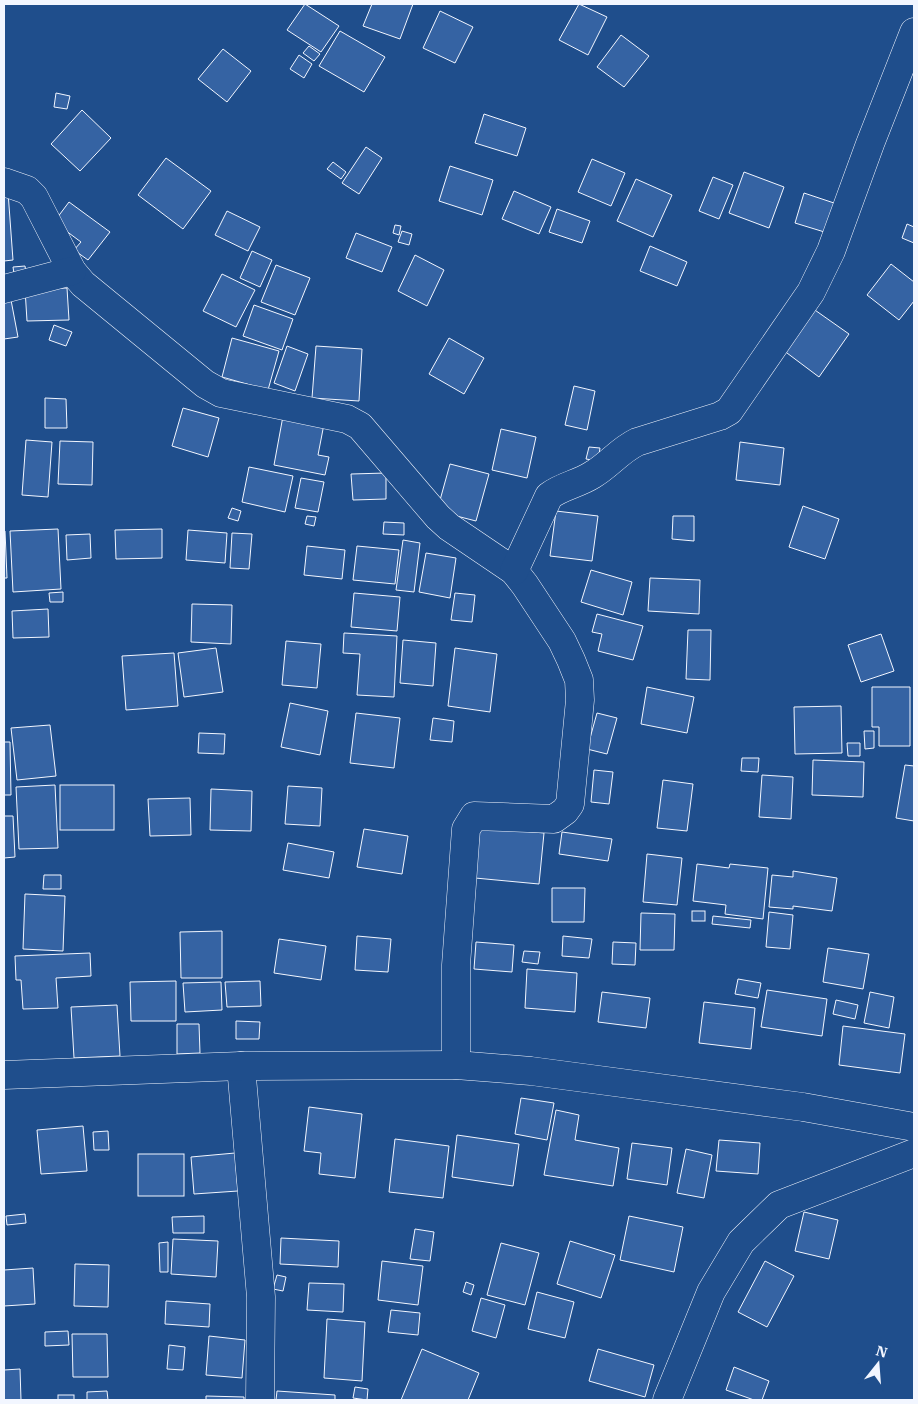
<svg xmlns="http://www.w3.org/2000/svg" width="918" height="1404" viewBox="0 0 918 1404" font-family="'IBM Plex Serif',serif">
<rect width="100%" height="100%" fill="#1f4e8c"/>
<g fill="#3563a3" stroke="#f2f6ff">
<path d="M305,4l34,22 -18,26 -34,-22z"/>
<path d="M372,4h41l-13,35 -37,-13z"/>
<path d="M579,4l28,13 -19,38 -29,-15z"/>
<path d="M440,11l33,16 -18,36 -32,-15z"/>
<path d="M340,31l45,26 -21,35 -45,-26z"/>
<path d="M621,35l28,21 -25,31 -27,-20z"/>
<path d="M309,46l11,8 -6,7 -11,-8z"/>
<path d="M223,49l28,22 -24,31 -29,-23z"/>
<path d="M299,55l13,9 -8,14 -14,-9z"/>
<path d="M56,93l14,3 -3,13 -13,-2z"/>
<path d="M82,110l29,28 -31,33 -29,-27z"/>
<path d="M484,114l42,14 -9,28 -42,-13z"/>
<path d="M366,147l16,11 -23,36 -17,-11z"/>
<path d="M166,158l45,33 -28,38 -45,-34z"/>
<path d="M592,159l33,14 -14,33 -33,-14z"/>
<path d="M333,162l13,10 -5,7 -14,-10z"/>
<path d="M450,166l43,14 -11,35 -43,-14z"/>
<path d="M744,172l40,15 -15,41 -40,-15z"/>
<path d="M713,177l20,8 -14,34 -20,-8z"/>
<path d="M636,179l36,16 -19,42 -36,-16z"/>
<path d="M514,191l37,16 -12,27 -37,-15z"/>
<path d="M4,192h4l5,68 -9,1z"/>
<path d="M804,193l36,12 -9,29 -36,-11z"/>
<path d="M69,202l41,30 -22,28 -14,-10 7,-8 -27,-20z"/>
<path d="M557,209l33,12 -8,22 -33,-11z"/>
<path d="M227,211l33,16 -12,24 -33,-16z"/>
<path d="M907,224l7,3v16l-12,-5z"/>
<path d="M395,225l6,1 -2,9 -6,-2z"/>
<path d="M402,231l10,3 -3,11 -11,-3z"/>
<path d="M356,233l36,14 -10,25 -36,-14z"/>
<path d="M650,246l37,16 -10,24 -37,-15z"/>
<path d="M252,251l20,9 -12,27 -20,-9z"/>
<path d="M415,255l29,15 -17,36 -29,-15z"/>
<path d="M891,264l23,18v19l-15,19 -32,-25z"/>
<path d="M276,265l34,13 -15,37 -34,-13z"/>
<path d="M25,266l2,13 -12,1 -2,-13z"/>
<path d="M222,274l33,16 -19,37 -33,-16z"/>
<path d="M67,288l2,32 -42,1 -2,-32z"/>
<path d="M11,300l7,37 -14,2v-38z"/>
<path d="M254,305l39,14 -11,31 -39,-14z"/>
<path d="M812,308l37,26 -30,43 -36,-27z"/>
<path d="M54,325l18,7 -6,14 -17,-6z"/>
<path d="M232,338l47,13 -11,39 -46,-13z"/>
<path d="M449,338l35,20 -20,36 -35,-20z"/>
<path d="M287,346l21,8 -13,37 -21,-8z"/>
<path d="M316,346l46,3 -3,52 -47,-3z"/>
<path d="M574,386l21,5 -8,39 -22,-5z"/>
<path d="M45,398l21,1 1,29h-22z"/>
<path d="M183,408l36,10 -11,39 -36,-11z"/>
<path d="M283,416l41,8 -6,31 11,2 -4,18 -51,-10z"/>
<path d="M501,429l35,8 -9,41 -35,-8z"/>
<path d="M26,440l26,2 -4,55 -26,-2z"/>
<path d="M60,441l33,1 -1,43 -34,-1z"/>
<path d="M740,442l44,6 -4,37 -44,-5z"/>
<path d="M589,447l11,1 -2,13 -12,-2z"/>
<path d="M450,464l39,10 -13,47 -39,-10z"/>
<path d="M249,467l44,9 -8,36 -43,-10z"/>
<path d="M386,473v26l-33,1 -2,-26z"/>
<path d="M301,478l23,4 -6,30 -23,-4z"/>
<path d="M803,506l36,13 -14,40 -36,-12z"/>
<path d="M232,508l9,3 -3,10 -10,-3z"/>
<path d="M556,511l42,5 -6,45 -42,-5z"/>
<path d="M307,516l9,1 -2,9 -9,-2z"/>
<path d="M673,516h21v25l-22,-2z"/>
<path d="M384,522l20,1v12l-21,-1z"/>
<path d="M58,529l3,60 -48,3 -3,-61z"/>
<path d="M162,529v29l-46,1 -1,-29z"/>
<path d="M188,530l39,3 -2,30 -39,-3z"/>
<path d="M4,531h1l2,47h-3z"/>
<path d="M232,533l20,1 -3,35 -19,-1z"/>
<path d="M90,534l1,24 -24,2 -1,-25z"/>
<path d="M403,540l17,3 -6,49 -18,-2z"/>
<path d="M307,546l38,4 -3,29 -38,-4z"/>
<path d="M357,546l42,4 -4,34 -42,-4z"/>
<path d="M426,553l30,5 -6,40 -31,-6z"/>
<path d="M591,570l41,12 -9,33 -42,-13z"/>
<path d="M650,578l50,2 -1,34 -51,-3z"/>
<path d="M63,592v10h-13l-1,-9z"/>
<path d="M354,593l46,4 -3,34 -46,-4z"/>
<path d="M455,593l20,2 -3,27 -21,-2z"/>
<path d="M192,604l40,1 -1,39 -40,-2z"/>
<path d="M48,609l1,28 -36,1 -1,-27z"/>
<path d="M597,614l46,12 -10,34 -35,-9 4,-17 -10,-2z"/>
<path d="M688,630h23l-1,50 -24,-1z"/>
<path d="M344,633l53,3 -3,61 -37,-2 3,-41 -17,-1z"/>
<path d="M881,634l13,37 -33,11 -13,-37z"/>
<path d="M403,640l33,3 -3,43 -33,-3z"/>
<path d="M286,641l35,3 -4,44 -35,-3z"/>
<path d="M216,648l7,44 -39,5 -6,-44z"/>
<path d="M455,648l42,6 -7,58 -42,-6z"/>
<path d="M174,653l4,53 -52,4 -4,-54z"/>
<path d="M647,687l47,10 -7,36 -46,-9z"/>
<path d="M872,687h38v59h-31v-19h-7z"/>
<path d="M290,703l38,8 -8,44 -39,-8z"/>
<path d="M841,706l1,47 -47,1 -1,-47z"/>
<path d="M356,713l44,5 -6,50 -44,-5z"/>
<path d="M597,713l20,5 -10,36 -20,-5z"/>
<path d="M433,718l21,3 -2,21 -22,-2z"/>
<path d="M50,725l6,51 -39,4 -6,-52z"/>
<path d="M864,731h10v17l-9,1z"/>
<path d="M199,733l26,1 -1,20 -26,-1z"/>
<path d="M4,742h6l1,53h-7z"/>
<path d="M847,743h13v13h-12z"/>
<path d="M742,758h17l-1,14 -17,-1z"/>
<path d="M813,760l51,2 -1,35 -51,-2z"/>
<path d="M905,765l9,1v55l-18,-3z"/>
<path d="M594,770l19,2 -4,32 -18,-2z"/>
<path d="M762,775l31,2 -2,42 -32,-2z"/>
<path d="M663,780l30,4 -6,47 -30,-3z"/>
<path d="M55,785l3,63 -39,1 -3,-62z"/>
<rect x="60" y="785" width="54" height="45"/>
<path d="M288,786l34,2 -2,38 -35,-2z"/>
<path d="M211,789l41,2 -1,40 -41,-1z"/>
<path d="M190,798l1,37 -41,1 -2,-37z"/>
<path d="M4,816h9l2,41 -11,1z"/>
<path d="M480,827l64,6 -5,51 -64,-6z"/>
<path d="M364,829l44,7 -6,38 -45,-7z"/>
<path d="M562,832l50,7 -4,22 -49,-7z"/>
<path d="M288,843l46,9 -5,26 -46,-8z"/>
<path d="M647,854l35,4 -5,47 -34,-3z"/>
<path d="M697,864l32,4 1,-4 38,4 -5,51 -38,-5 1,-9 -33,-4z"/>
<path d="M793,871l44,7 -5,33 -39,-5v3l-24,-2 3,-32 21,2z"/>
<path d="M44,875h17v14h-18z"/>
<path d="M552,888h33l-1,34h-32z"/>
<path d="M25,894l40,2 -2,55 -40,-2z"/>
<rect x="692" y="911" width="13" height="10"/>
<path d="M769,912l24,3 -3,34 -24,-2z"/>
<path d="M641,913l34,1 -1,36h-34z"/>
<path d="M713,916l38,4 -1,8 -38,-4z"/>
<path d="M222,931v47h-41l-1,-46z"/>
<path d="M357,936l34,3 -3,33 -33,-2z"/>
<path d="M563,936l29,3 -3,19 -27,-2z"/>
<path d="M279,939l47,7 -5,34 -47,-7z"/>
<path d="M476,942l38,3 -2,27 -38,-3z"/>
<path d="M613,942l23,1 -1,22 -23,-1z"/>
<path d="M828,948l41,6 -6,35 -40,-7z"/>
<path d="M524,951l16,1 -2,12 -16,-2z"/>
<path d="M90,953l1,23 -35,2 2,30 -35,1 -2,-29h-5l-1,-24z"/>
<path d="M527,969l50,4 -2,39 -50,-4z"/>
<path d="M738,979l23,4 -3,15 -23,-4z"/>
<path d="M176,981v40h-45l-1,-39z"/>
<path d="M260,981l1,25 -34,1 -2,-25z"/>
<path d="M221,982l1,28 -37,2 -2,-29z"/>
<path d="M767,990l60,9 -5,37 -61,-9z"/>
<path d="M602,992l48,6 -4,30 -48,-6z"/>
<path d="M870,992l24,5 -5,31 -25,-5z"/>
<path d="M836,1000l22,5 -3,14 -22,-5z"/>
<path d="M704,1002l51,6 -4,41 -52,-6z"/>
<path d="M117,1005l3,51 -46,2 -3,-51z"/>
<path d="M236,1021l24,1 -1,17h-23z"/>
<path d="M177,1024h22l1,29 -23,1z"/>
<path d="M843,1026l62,8 -5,39 -61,-8z"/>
<path d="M521,1098l33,5 -7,37 -32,-6z"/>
<path d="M309,1107l53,7 -7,64 -36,-4 2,-21 -17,-2z"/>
<path d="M556,1110l23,5 -4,25 44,8 -6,38 -69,-11z"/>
<path d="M83,1126l4,45 -46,3 -4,-44z"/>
<path d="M108,1131l1,19h-15l-1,-18z"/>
<path d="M457,1135l62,9 -6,42 -61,-9z"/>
<path d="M395,1139l54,7 -6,52 -54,-6z"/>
<path d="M719,1140l41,3 -2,31 -42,-3z"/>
<path d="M632,1143l40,5 -5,37 -40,-6z"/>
<path d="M686,1149l26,6 -8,43 -27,-5z"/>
<path d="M235,1153l3,38 -44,3 -3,-37z"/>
<rect x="138" y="1154" width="46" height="42"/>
<path d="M804,1212l34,8 -9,39 -34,-8z"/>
<path d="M25,1214l1,9 -19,2 -1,-9z"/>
<path d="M204,1216v17h-31l-1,-16z"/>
<path d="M629,1216l54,11 -9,45 -54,-12z"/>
<path d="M415,1229l19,3 -4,29 -20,-2z"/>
<path d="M281,1238l58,3 -1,26 -58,-3z"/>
<path d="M173,1239l45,2 -2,36 -45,-3z"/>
<path d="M570,1241l45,14 -14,43 -44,-14z"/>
<path d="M168,1242v30h-8l-1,-29z"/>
<path d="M501,1243l38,10 -14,52 -38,-10z"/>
<path d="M382,1261l41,5 -5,39 -40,-5z"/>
<path d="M765,1261l29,15 -27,51 -29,-15z"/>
<path d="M75,1264l34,1 -1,42 -34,-1z"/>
<path d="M33,1268l2,36 -31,2v-36z"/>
<path d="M277,1275l9,2 -3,14 -10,-2z"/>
<path d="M466,1282l8,3 -3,10 -8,-3z"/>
<path d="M309,1283l35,1 -1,28 -36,-2z"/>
<path d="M537,1292l37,10 -9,36 -37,-9z"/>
<path d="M481,1298l24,7 -9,33 -24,-7z"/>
<path d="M166,1301l44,3 -1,23 -44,-3z"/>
<path d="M391,1310l29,3 -2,22 -30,-3z"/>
<path d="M327,1319l38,3 -3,59 -38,-3z"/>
<path d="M68,1331l1,14 -24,1v-14z"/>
<path d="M72,1334h35l1,43h-35z"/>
<path d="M209,1336l36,4 -3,38 -36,-3z"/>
<path d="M169,1345l16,2 -2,23 -16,-1z"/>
<path d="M422,1349l57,24 -11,27h-67z"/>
<path d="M598,1349l56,16 -9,32 -56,-16z"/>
<path d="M734,1367l35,14 -7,19h-8l-28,-10z"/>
<path d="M20,1369l1,31h-17v-30z"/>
<path d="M355,1387l13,2 -1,11 -14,-2z"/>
<path d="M107,1391l1,9h-21v-8z"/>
<path d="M277,1391l58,4v5h-59z"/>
<rect x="58" y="1395" width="16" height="5"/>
<path d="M206,1396l38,1v3h-38z"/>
</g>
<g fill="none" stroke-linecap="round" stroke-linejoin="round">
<defs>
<g id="street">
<path d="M4,182l23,8 7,7 38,74 11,13 122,100 16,9 126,26 13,7 78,91 11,10 65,44 11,14 37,56 9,19 8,20 1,20 -10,104 -5,7 -11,8 -80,-3 -8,13 -10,136v100"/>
<path d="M4,289l68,-18"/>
<path d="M514,571l35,-75c13,-10 29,-12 43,-21 16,-9 28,-25 45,-33l83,-26 9,-5 82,-119 20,-41 39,-107 44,-112"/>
<path d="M241,1066l20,231 -1,103"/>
<path d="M4,1075l237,-9 215,-1 75,6 272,36 111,20"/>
<path d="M667,1400l44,-108 30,-50 38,-37 135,-52"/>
</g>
</defs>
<use href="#street" stroke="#f2f6ff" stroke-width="29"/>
<use href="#street" stroke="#1f4e8c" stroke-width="28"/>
</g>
<rect width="918" height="1404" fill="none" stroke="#f2f6ff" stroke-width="10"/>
<g transform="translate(878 1364) rotate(17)" stroke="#1f4e8c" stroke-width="4" paint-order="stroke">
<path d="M0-4L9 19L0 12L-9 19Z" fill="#f2f6ff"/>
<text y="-8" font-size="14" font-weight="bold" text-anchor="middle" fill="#f2f6ff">N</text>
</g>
</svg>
